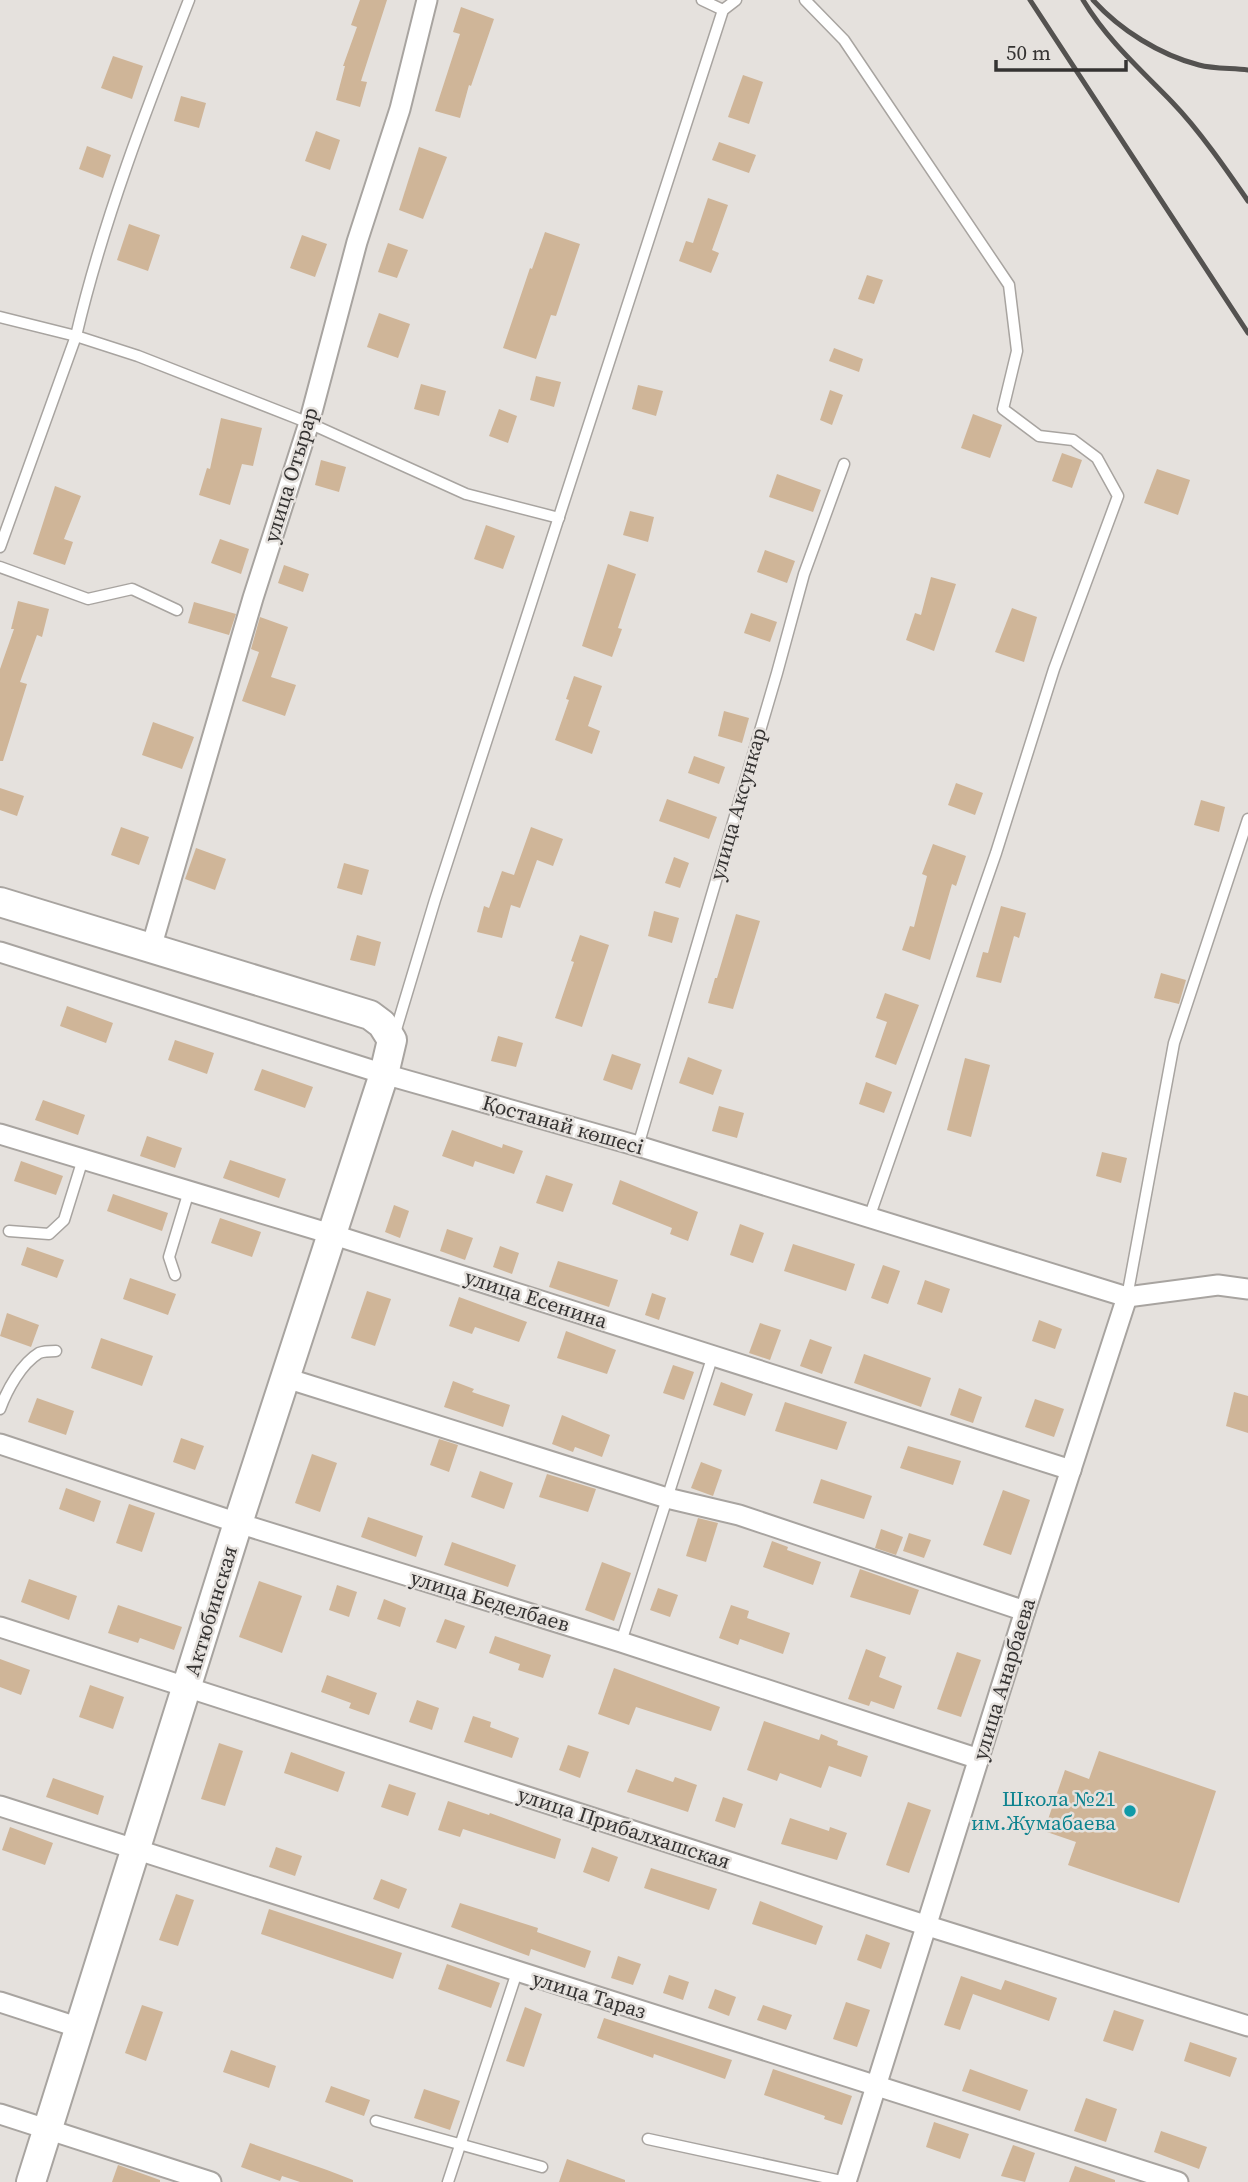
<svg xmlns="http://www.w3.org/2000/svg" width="1248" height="2182" viewBox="0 0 1248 2182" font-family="'Source Serif 4',serif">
<rect width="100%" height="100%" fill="#e5e1dd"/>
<g fill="#cfb598">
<path d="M360,0h27l-26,81 6,1 -7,25 -24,-7 9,-34h-2l14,-39 -6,-2z"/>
<path d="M461,7l33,12 -23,67 -2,-1 -9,33 -25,-7 25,-77 -7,-2z"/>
<path d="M113,56l30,10 -11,33 -31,-11z"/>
<path d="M743,75l20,7 -14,42 -21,-7z"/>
<path d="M181,96l25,7 -7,25 -25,-7z"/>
<path d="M316,131l24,9 -10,30 -25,-9z"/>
<path d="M719,142l37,13 -7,18 -37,-13z"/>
<path d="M87,146l24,9 -8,23 -24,-9z"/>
<path d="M419,147l28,10 -24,62 -24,-9z"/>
<path d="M708,198l20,7 -16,45 7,3 -8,20 -32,-12 7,-20 7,2z"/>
<path d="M129,224l31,11 -12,36 -31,-11z"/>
<path d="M545,232l35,12 -24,72 -5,-1 -15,44 -33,-11 27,-80 2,1z"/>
<path d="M302,235l25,9 -12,33 -25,-9z"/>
<path d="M388,243l20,7 -11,28 -19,-6z"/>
<path d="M867,275l16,5 -9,24 -16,-5z"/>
<path d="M379,313l31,11 -12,34 -31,-11z"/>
<path d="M834,348l29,11 -4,13 -30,-11z"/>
<path d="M536,376l25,6 -7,25 -24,-7z"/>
<path d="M421,384l25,7 -7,25 -25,-7z"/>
<path d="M638,385l25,6 -7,25 -24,-7z"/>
<path d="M830,390l13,5 -11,30 -12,-5z"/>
<path d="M499,409l18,7 -9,27 -19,-7z"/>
<path d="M973,414l29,11 -12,33 -29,-10z"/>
<path d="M221,418l41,10 -9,38 -11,-2 -12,41 -31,-10 8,-27 3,1z"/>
<path d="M1062,453l20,7 -10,28 -20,-7z"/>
<path d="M321,460l25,7 -7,25 -24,-7z"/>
<path d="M1157,469l33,11 -12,35 -34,-12z"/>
<path d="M777,474l44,16 -8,22 -44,-15z"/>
<path d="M55,486l26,10 -17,43 9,3 -8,23 -32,-11z"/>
<path d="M630,511l24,6 -6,25 -25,-7z"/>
<path d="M486,525l29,11 -12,33 -29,-10z"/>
<path d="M220,539l29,10 -8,25 -30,-11z"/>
<path d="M765,550l30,11 -8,22 -30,-11z"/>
<path d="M608,564l28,10 -18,54 4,1 -10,28 -30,-11z"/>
<path d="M284,565l25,9 -6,18 -25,-9z"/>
<path d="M931,577l25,7 -22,67 -28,-11 9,-27 6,2z"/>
<path d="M18,601l31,8 -7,28 -5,-2 -17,47 7,2 -24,77h-3v-92l14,-40h-3z"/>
<path d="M194,602l42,12 -7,21 -41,-12z"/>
<path d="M1012,608l25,9 -13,45 -29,-10z"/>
<path d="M751,613l26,9 -7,20 -26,-9z"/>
<path d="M260,617l28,10 -17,50 25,8 -11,31 -43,-15 17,-49 -8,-3z"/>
<path d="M574,676l28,10 -14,40 12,5 -8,23 -37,-14 14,-40 -3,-1z"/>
<path d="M724,711l25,7 -7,25 -24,-7z"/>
<path d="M153,722l41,15 -12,32 -40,-14z"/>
<path d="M694,756l31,11 -6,17 -31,-11z"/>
<path d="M956,783l27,10 -8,22 -27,-10z"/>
<path d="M0,788l24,8 -7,20 -17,-6z"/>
<path d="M667,799l50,18 -8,22 -50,-18z"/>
<path d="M1201,800l24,7 -6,25 -25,-7z"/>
<path d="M121,827l28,10 -10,28 -28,-10z"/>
<path d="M531,827l32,12 -10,27 -16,-6 -17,48 -9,-3 -9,33 -25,-6 7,-26 5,2 13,-37 12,4z"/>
<path d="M933,844l33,12 -10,30 -4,-2 -22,76 -28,-10 8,-24 4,1 13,-51 -5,-2z"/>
<path d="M196,848l30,11 -11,31 -30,-11z"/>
<path d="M674,857l15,6 -9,25 -15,-5z"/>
<path d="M344,863l25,7 -7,25 -25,-7z"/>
<path d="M1001,906l25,7 -7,25 -5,-2 -13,47 -25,-6 7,-25 5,1z"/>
<path d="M654,911l25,7 -7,25 -24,-7z"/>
<path d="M736,914l24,7 -27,88 -25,-6 7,-25h2z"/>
<path d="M357,935l24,7 -6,24 -25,-6z"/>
<path d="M580,935l29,10 -27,82 -27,-9 19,-56 -3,-1z"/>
<path d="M1161,973l25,7 -7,24 -25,-6z"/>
<path d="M885,993l34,12 -23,60 -21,-8 12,-35 -11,-4z"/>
<path d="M67,1006l46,17 -7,20 -46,-17z"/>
<path d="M498,1036l25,7 -7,24 -25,-6z"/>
<path d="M175,1040l39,13 -7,21 -39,-14z"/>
<path d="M612,1054l29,10 -9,26 -29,-10z"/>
<path d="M688,1057l34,13 -9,25 -34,-12z"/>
<path d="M965,1058l25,7 -19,72 -24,-7z"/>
<path d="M262,1069l51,18 -8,21 -51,-18z"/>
<path d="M866,1082l26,10 -8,21 -25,-9z"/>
<path d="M43,1100l42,15 -7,20 -43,-15z"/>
<path d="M719,1106l25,7 -7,25 -25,-7z"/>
<path d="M452,1130l50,18 1,-4 20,7 -9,23 -39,-13 -2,6 -31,-11z"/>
<path d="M147,1136l35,12 -7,20 -35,-12z"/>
<path d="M1102,1152l25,6 -6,25 -25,-7z"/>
<path d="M230,1160l56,19 -7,19 -56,-20z"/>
<path d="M21,1161l42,15 -7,19 -42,-14z"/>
<path d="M546,1175l27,9 -10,28 -27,-9z"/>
<path d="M620,1180l78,32 -10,29 -18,-7 2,-6 -60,-24z"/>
<path d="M113,1194l55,19 -6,18 -55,-20z"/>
<path d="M394,1205l15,6 -9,27 -15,-6z"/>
<path d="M220,1218l41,14 -9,25 -41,-14z"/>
<path d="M740,1224l24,9 -11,30 -23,-8z"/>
<path d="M447,1229l26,9 -8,22 -25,-9z"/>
<path d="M793,1244l62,20 -9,27 -62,-20z"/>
<path d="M500,1246l19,7 -7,21 -19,-7z"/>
<path d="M27,1247l37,13 -7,18 -36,-13z"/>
<path d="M558,1261l60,19 -9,27 -60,-20z"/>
<path d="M883,1265l17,6 -12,33 -17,-6z"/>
<path d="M130,1278l46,16 -8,21 -45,-16z"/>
<path d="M925,1280l25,9 -8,24 -25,-9z"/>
<path d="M367,1291l24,8 -16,47 -24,-8z"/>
<path d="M652,1293l14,5 -7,22 -14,-5z"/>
<path d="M459,1297l68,25 -8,20 -44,-15 -3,7 -23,-8z"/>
<path d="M7,1313l32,12 -8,22 -31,-11z"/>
<path d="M1039,1320l23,9 -7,20 -23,-8z"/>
<path d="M760,1323l21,7 -11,30 -21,-7z"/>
<path d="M566,1331l50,19 -9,24 -50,-16z"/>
<path d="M101,1338l52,18 -11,30 -51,-18z"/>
<path d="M810,1339l22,8 -10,27 -22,-8z"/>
<path d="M864,1354l67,24 -10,29 -67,-24z"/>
<path d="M673,1365l21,7 -10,28 -21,-7z"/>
<path d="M453,1381l21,8 -2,3 38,13 -7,22 -59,-20z"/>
<path d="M721,1382l32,12 -8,22 -32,-11z"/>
<path d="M959,1388l23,9 -9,26 -23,-8z"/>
<path d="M1234,1392l14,4v37l-22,-7z"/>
<path d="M37,1398l37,13 -8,24 -38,-13z"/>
<path d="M1035,1399l29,10 -10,28 -29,-10z"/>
<path d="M785,1402l62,20 -10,28 -62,-19z"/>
<path d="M562,1415l48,20 -8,22 -27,-10 -2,5 -21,-8z"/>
<path d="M181,1438l23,8 -9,24 -22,-8z"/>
<path d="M439,1439l19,6 -9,27 -19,-7z"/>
<path d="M908,1446l53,15 -8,24 -53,-17z"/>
<path d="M312,1454l25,9 -17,49 -25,-9z"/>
<path d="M701,1462l21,8 -9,26 -22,-8z"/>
<path d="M480,1471l33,12 -9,26 -33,-12z"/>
<path d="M547,1474l49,15 -8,23 -49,-15z"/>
<path d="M821,1479l51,17 -8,23 -51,-16z"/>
<path d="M66,1488l35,13 -7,21 -35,-13z"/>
<path d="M1003,1490l27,10 -19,55 -28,-10z"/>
<path d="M129,1504l26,9 -13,39 -26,-9z"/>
<path d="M368,1517l55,19 -7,21 -55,-20z"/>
<path d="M698,1518l20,5 -12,39 -20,-6z"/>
<path d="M881,1529l22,8 -7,18 -21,-7z"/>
<path d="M909,1533l22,7 -7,18 -21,-7z"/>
<path d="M772,1541l16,6 -1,3 34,12 -8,23 -50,-18z"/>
<path d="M452,1542l64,23 -8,22 -64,-22z"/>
<path d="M602,1562l29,11 -17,48 -29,-11z"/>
<path d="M860,1569l59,21 -9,25 -60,-18z"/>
<path d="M29,1579l48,17 -8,24 -48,-18z"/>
<path d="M259,1581l43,15 -20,57 -43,-16z"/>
<path d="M337,1585l20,7 -8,25 -20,-7z"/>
<path d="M658,1588l20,7 -8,22 -20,-7z"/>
<path d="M384,1599l22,9 -6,19 -23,-8z"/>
<path d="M118,1605l64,22 -8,23 -34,-12 -2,5 -30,-10z"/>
<path d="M731,1605l18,6 -2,7 43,15 -7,21 -43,-15 -2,6 -19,-7z"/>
<path d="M445,1619l20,7 -9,23 -20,-7z"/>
<path d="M495,1636l56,19 -8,23 -25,-8 2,-6 -31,-11z"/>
<path d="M866,1649l20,8 -7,20 23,9 -8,23 -23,-8 -2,5 -21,-7z"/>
<path d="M957,1652l24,8 -20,57 -24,-8z"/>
<path d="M0,1659l30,11 -9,25 -21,-8z"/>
<path d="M614,1668l106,39 -9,24 -75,-24 -7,18 -31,-11z"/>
<path d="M327,1675l50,18 -8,22 -20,-7 2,-5 -30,-11z"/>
<path d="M90,1685l34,12 -11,32 -34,-12z"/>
<path d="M417,1700l22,8 -7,22 -23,-8z"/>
<path d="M473,1716l18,6 -1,5 29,11 -7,20 -48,-16z"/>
<path d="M764,1721l55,19 2,-6 17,7 -1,4 31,11 -7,21 -32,-11 -8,22 -41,-15 -3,8 -30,-11z"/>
<path d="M219,1743l24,8 -18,55 -24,-7z"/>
<path d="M568,1745l21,7 -9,26 -21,-8z"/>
<path d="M1099,1751l117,40 -37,112 -111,-38 8,-23 -32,-11 21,-61 24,9z"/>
<path d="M291,1752l54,20 -7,20 -54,-19z"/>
<path d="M636,1769l37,13 2,-5 22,8 -9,27 -61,-20z"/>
<path d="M53,1778l51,18 -6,19 -52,-18z"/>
<path d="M389,1784l27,9 -8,23 -27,-9z"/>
<path d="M723,1797l20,7 -8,24 -20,-7z"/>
<path d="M448,1801l41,14 1,-2 71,26 -6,20 -92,-30 -3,8 -22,-7z"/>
<path d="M908,1802l23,8 -22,63 -23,-8z"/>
<path d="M790,1818l39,13 1,-4 17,6 -10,27 -56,-16z"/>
<path d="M10,1827l43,16 -8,22 -43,-15z"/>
<path d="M276,1847l26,9 -7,20 -26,-9z"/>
<path d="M592,1847l26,10 -9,25 -26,-10z"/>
<path d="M651,1868l66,21 -8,21 -65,-22z"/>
<path d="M381,1879l26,10 -8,20 -26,-10z"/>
<path d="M176,1894l18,6 -16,46 -19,-6z"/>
<path d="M760,1901l63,25 -7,19 -64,-21z"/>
<path d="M460,1903l78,25 -1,4 54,19 -6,17 -54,-19 -2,7 -78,-29z"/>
<path d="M269,1909l133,44 -9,26 -132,-45z"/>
<path d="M866,1934l24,9 -9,26 -24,-9z"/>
<path d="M618,1956l23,8 -8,21 -22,-7z"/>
<path d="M447,1964l53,19 -9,25 -53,-19z"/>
<path d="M669,1975l20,7 -6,18 -20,-7z"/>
<path d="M961,1976l40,14 4,-10 52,18 -8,23 -76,-27 -13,36 -16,-5z"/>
<path d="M715,1989l21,8 -7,19 -21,-8z"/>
<path d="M846,2002l24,8 -13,37 -24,-8z"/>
<path d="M142,2005l21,7 -17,49 -21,-8z"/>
<path d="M763,2005l29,10 -6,15 -29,-10z"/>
<path d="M525,2007l17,7 -18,53 -18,-6z"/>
<path d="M1114,2010l30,10 -11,31 -30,-10z"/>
<path d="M604,2018l128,42 -7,19 -71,-25 -1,4 -56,-20z"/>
<path d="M1190,2042l47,16 -7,19 -46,-16z"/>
<path d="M231,2050l45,16 -7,22 -46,-16z"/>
<path d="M773,2069l79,27 -10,29 -18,-6 1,-3 -61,-21z"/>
<path d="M970,2069l58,21 -8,21 -58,-20z"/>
<path d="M331,2086l39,14 -6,16 -39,-14z"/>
<path d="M424,2089l36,12 -10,29 -36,-12z"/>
<path d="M1086,2098l31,11 -11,33 -32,-11z"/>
<path d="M934,2122l35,12 -9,25 -34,-12z"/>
<path d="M1161,2131l46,16 -8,22 -45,-17z"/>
<path d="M250,2143l77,27 26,10v2h-53l-18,-6 -2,5 -39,-14z"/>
<path d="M1013,2145l22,8 -10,29 -24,-6z"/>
<path d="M567,2159l58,21v2h-66z"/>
<path d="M118,2165l42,15v2h-48z"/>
<path d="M1075,2166l40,14v2h-46z"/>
</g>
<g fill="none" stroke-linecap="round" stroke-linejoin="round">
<defs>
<g id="lane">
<path d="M189,0c-43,110 -86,221 -113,336l62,20 171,67 157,71 93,24"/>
<path d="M702,0l21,10"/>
<path d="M805,0l39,40 165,245 8,66 -14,58 36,27 34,4 24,18 21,38 -64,173 -58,184 -127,365"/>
<path d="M0,317l76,19 -76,211"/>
<path d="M0,567l88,32 44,-10 45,21"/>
<path d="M395,1033l40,-133 288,-890 13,-10"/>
<path d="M638,1146l139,-473 27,-99 40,-110"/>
<path d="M9,1231l40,3 15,-14 19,-61"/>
<path d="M175,1275l-6,-18 20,-66"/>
<path d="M1127,1297l47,-254 74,-224"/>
<path d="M0,1409c7,-19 21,-45 39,-56 5,-2 11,-2 17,-2"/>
<path d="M621,1642l92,-287"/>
<path d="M376,2121l166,46"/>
<path d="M648,2139l198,43"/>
<path d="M448,2182l69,-210"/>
</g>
<g id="street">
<path d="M151,948l102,-350 56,-175 48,-181 43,-133 27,-109"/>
<path d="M0,952l384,122 254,72 489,151 91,-12 30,4"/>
<path d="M0,1134l331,100 740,236"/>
<path d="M286,1378l381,120 72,17 286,96"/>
<path d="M0,1444l238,79 383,119 358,117"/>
<path d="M0,1627l928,299 320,100"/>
<path d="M0,1806l1178,376"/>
<path d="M0,2002l80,26"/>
<path d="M0,2114l211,68"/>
<path d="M846,2182l179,-571 102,-314"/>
</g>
<path id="secondary" d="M0,902l370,113 12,9 10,16 -8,34 -146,449 -207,659"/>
</defs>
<use href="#lane" stroke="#a8a4a0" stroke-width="13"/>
<use href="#street" stroke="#a8a4a0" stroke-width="23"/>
<use href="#secondary" stroke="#a8a4a0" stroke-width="32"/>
<use href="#lane" stroke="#fff" stroke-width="10"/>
<use href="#street" stroke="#fff" stroke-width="19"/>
<use href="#secondary" stroke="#fff" stroke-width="28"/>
<g stroke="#545250" stroke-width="5">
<path d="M1030,0l218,333"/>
<path d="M1083,0c24,40 57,69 89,102 27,28 54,67 76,99"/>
<path d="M1093,0c27,30 67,55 106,65 15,4 33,3 49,5"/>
</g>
</g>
<circle fill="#0f9aa8" stroke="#e5e1dd" stroke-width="2.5" cx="1130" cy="1811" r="7"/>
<g text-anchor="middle" stroke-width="5" stroke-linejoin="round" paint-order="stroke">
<g font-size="21" fill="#353332" stroke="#e5e1dd">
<text transform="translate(291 475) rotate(-73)" y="7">улица Отырар</text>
<text transform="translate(738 804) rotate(-74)" y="7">улица Аксункар</text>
<text transform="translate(563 1125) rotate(16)" y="7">Қостанай көшесі</text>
<text transform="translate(536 1299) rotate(18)" y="7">улица Есенина</text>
<text transform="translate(490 1601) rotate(17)" y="7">улица Беделбаев</text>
<text transform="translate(211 1611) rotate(-73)" y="7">Актюбинская</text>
<text transform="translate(1004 1679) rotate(-73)" y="7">улица Анарбаева</text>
<text transform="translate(624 1828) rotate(18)" y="7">улица Прибалхашская</text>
<text transform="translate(589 1995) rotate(17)" y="7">улица Тараз</text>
</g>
<g font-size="21" fill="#0d838f" stroke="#e5e1dd" text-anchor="end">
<text x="1116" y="1806">Школа №21<tspan x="1116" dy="24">им.Жумабаева</tspan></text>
</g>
</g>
<path d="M996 60v10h130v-10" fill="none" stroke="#353332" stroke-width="3.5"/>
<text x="1006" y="60" font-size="21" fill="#353332" stroke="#e5e1dd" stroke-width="5" paint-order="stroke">50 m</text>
</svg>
